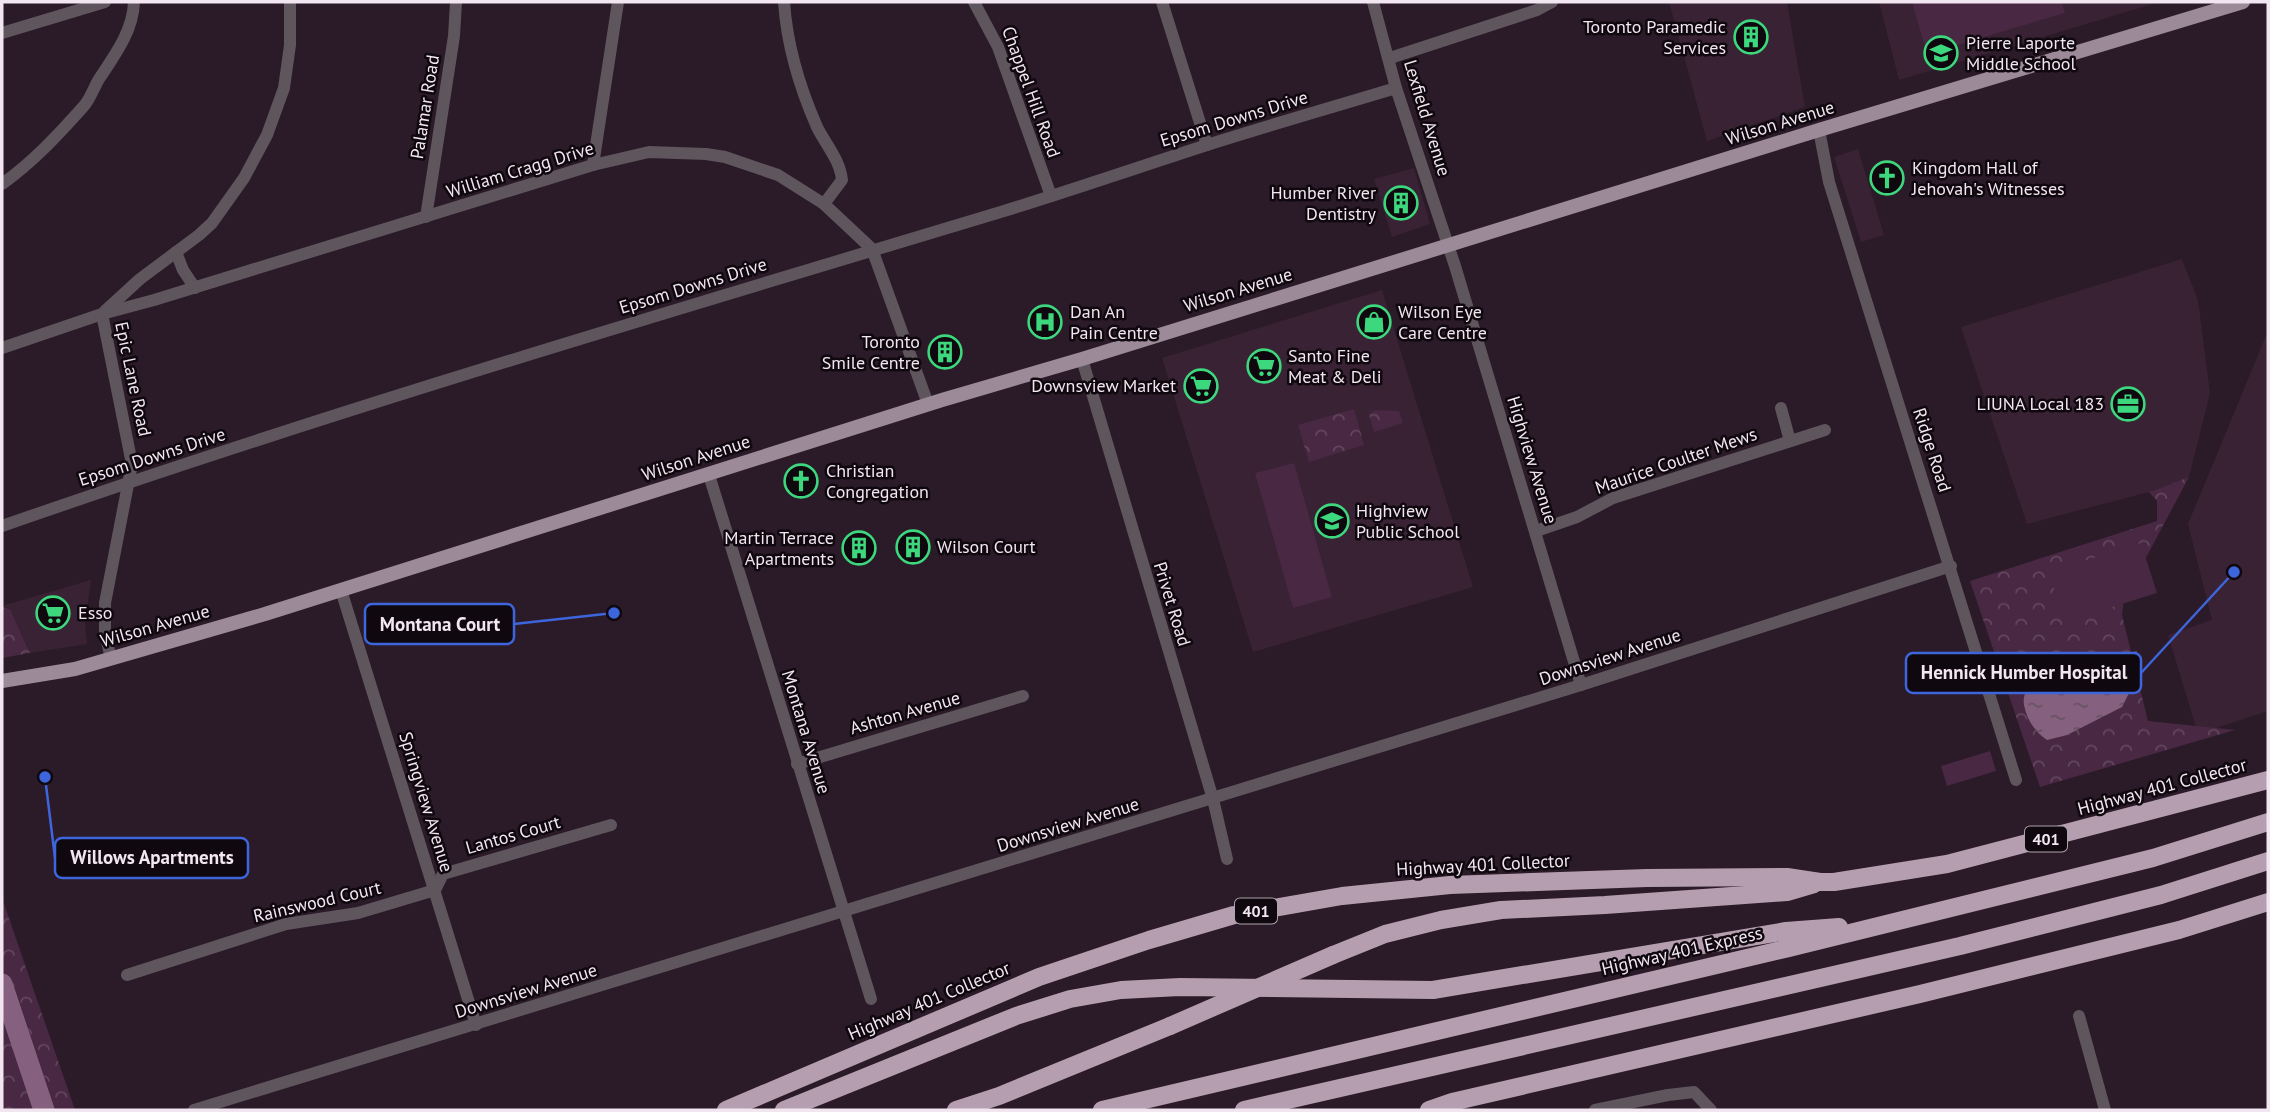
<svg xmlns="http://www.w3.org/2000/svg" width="2270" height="1112" viewBox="0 0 2270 1112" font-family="'PT Sans',sans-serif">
<defs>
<pattern id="park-crowns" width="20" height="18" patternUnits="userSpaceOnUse" patternTransform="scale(1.75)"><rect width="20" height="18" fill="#482843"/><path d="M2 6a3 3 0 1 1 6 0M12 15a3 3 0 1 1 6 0" fill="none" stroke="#63475e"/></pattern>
<pattern id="water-ripples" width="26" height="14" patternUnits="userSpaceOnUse" patternTransform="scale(1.75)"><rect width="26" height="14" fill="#86617f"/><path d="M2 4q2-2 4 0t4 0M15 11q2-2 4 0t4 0" fill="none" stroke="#645261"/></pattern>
</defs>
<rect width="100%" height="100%" fill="#2b1a28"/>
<g fill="#382234">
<path d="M1669,2h118l18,105 -98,34z"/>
<path d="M1879,2h281l-261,78z"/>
<path d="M1858,149l26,86 -23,7 -27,-85z"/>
<path d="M1414,168l16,56 -38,13 -18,-58z"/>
<path d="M2182,259l16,41 12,93 -21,84 -40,15 -122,32 -66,-197z"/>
<path d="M1382,290l91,297 -220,65 -91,-294z"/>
<path d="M2268,331v380l-70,23 -30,-99 44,-15 -24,-96z"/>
<path d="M91,580l-6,43 2,21 -57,9 -20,-44 -8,-3z"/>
</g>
<g fill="url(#park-crowns)">
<path d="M1354,409l10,36 -55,17 -11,-37z"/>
<path d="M1375,410l24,1 4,12 -29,9 -5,-18z"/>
<path d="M2189,477l-65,122 -2,16 26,106 87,9 -195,57 -70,-206 187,-60v-20l-8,-9z"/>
<path d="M2,607l8,2 20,44 -28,5z"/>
<path d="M2,898l10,29 63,183h-73z"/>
</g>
<g fill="#482843">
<path d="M1912,2h150l3,11 -138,41z"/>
<path d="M1294,463l38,134 -39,11 -38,-135z"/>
<path d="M2141,543l16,50 -93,29 -15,-50z"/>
<path d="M1990,751l6,20 -49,15 -6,-20z"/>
</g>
<path fill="url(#water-ripples)" d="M2137,651l-10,17 2,25 -7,14 -55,28 -20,5c-12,-8 -20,-20 -23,-35 -6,-40 86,-45 113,-54z"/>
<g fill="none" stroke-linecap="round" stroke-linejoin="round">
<path stroke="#86617f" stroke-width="21" d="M2,984l42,126"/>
<g stroke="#5e555d" stroke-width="12">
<path d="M784,2c3,44 15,84 33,125 9,18 23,33 25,53l-18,24"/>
<path d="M974,2l24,45 53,149"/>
<path d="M1162,2l45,143"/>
<path d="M1373,2l23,86 59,178 126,419"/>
<path d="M2,33l103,-31"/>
<path d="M1390,58l147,-48 15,-8"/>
<path d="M1819,130l10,52 187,598"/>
<path d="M593,165l25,-163"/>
<path d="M2,184c31,-22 56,-49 81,-77 7,-7 11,-20 16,-28 16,-24 34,-48 35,-77"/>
<path d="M426,217l28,-181 2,-34"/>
<path d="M176,252l7,18 12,18"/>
<path d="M105,311l35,-32 59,-44 13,-12 32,-45 23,-43 17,-47 6,-43v-43"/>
<path d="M102,314l30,150 -27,139v30l6,26"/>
<path d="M2,348l100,-34 52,-14 439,-135 56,-13 57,2 19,3 53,18 46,29 48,45 56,155"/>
<path d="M1082,359l131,440 14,60"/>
<path d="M1781,408l9,33"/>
<path d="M709,475l162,524"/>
<path d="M2,526c330,-115 667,-214 1002,-315 68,-21 135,-44 203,-66 63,-20 126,-38 189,-57"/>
<path d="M1536,531l41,-14 36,-19 212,-68"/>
<path d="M341,590l135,435"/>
<path d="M797,764l226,-68"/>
<path d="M435,890l8,-16 168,-49"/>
<path d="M127,975l159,-51 72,-11 77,-23"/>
<path d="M2079,1016l26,94"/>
<path d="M194,1110l1387,-425 370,-119"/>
<path d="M1595,1110l73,-15 26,-3 17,18"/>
</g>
<path stroke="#9c8a98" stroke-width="14" d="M2,681l73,-12 190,-55 677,-214 140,-41 737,-229 424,-128"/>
<g stroke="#b59eb0" stroke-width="18">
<path d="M1333,955l52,-21 56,-14 60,-10 104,-5 182,-13 27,-8"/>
<path d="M726,1110l313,-133 110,-37 85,-25 108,-19 108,-11 197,-7 140,-1 33,5h14l113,-18 321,-84"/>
<path d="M784,1110l232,-94 54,-17 51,-9 59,-3 253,3 353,-59 53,-4"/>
<path d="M956,1110l43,-14 171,-70"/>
<path d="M1102,1110l687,-162 364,-90 115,-36"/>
<path d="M1244,1110l716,-164 201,-51 107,-34"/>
<path d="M1429,1110l23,-8 468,-108 259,-64 89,-28"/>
</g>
<path stroke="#b59eb0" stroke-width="18" d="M1170,1026l163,-71"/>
</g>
<defs>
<symbol id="building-ring" viewBox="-11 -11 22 22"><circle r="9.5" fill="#0f080e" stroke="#3dd77e" stroke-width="1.5"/><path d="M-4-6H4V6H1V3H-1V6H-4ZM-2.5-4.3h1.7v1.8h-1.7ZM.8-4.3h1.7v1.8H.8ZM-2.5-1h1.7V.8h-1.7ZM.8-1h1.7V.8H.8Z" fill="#3dd77e"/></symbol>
<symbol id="school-ring" viewBox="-11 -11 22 22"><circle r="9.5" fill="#0f080e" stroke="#3dd77e" stroke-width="1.5"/><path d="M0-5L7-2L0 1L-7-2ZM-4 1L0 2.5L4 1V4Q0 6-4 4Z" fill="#3dd77e"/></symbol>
<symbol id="church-ring" viewBox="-11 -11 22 22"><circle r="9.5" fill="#0f080e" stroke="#3dd77e" stroke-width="1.5"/><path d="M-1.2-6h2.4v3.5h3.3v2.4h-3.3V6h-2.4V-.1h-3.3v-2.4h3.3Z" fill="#3dd77e"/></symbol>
<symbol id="hospital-ring" viewBox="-11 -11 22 22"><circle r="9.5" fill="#0f080e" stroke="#3dd77e" stroke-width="1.5"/><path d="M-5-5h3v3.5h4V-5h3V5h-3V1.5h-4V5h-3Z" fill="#3dd77e"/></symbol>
<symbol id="shop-ring" viewBox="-11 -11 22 22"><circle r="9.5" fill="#0f080e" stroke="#3dd77e" stroke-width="1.5"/><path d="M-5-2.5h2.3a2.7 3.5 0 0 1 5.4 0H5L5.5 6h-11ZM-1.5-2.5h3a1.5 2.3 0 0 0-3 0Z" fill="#3dd77e"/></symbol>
<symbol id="supermarket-ring" viewBox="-11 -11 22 22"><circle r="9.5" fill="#0f080e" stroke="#3dd77e" stroke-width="1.5"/><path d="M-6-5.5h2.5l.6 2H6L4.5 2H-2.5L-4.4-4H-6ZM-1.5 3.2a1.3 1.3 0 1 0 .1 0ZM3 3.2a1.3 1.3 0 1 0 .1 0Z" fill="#3dd77e"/></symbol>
<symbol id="office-ring" viewBox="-11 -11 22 22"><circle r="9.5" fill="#0f080e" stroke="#3dd77e" stroke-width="1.5"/><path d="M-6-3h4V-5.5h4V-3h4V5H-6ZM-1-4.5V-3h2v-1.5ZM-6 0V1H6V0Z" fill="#3dd77e"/></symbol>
</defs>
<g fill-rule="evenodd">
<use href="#building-ring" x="1732" y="18" width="38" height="38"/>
<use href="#school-ring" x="1922" y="34" width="38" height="38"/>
<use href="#church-ring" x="1868" y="159" width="38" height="38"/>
<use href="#building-ring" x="1382" y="184" width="38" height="38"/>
<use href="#hospital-ring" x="1026" y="303" width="38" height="38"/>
<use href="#shop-ring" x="1355" y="303" width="38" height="38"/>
<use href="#building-ring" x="926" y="333" width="38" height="38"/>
<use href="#supermarket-ring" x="1245" y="347" width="38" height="38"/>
<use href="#supermarket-ring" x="1182" y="367" width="38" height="38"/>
<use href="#office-ring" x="2109" y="385" width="38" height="38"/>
<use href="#church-ring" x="782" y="462" width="38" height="38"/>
<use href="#school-ring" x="1313" y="502" width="38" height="38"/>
<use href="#building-ring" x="894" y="528" width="38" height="38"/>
<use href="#building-ring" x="840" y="529" width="38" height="38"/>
<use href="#supermarket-ring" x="34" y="594" width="38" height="38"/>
</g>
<g text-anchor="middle" stroke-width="5" stroke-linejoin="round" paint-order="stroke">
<g fill="#0f080e" stroke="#aea3ac" stroke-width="2">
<rect x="2025" y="826.5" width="42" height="25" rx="5"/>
<rect x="1235" y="898.5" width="42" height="25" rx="5"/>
</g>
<g font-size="16" font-weight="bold" fill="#f2e6f0">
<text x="2046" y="845">401</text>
<text x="1256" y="917">401</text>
</g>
<g font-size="18" fill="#f2e6f0" stroke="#0f080e" text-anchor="start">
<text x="1726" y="33" text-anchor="end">Toronto Paramedic<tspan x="1726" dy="21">Services</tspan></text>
<text x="1966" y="49">Pierre Laporte<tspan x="1966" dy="21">Middle School</tspan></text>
<text x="1912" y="174">Kingdom Hall of<tspan x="1912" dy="21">Jehovah's Witnesses</tspan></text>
<text x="1376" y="199" text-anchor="end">Humber River<tspan x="1376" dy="21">Dentistry</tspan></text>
<text x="1070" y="318">Dan An<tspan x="1070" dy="21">Pain Centre</tspan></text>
<text x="1398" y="318">Wilson Eye<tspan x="1398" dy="21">Care Centre</tspan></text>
<text x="920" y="348" text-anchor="end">Toronto<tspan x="920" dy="21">Smile Centre</tspan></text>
<text x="1288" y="362">Santo Fine<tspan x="1288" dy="21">Meat &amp; Deli</tspan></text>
<text x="1176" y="392" text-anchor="end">Downsview Market</text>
<text x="2104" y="410" text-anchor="end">LIUNA Local 183</text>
<text x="826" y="477">Christian<tspan x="826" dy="21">Congregation</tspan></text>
<text x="1356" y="517">Highview<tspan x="1356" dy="21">Public School</tspan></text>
<text x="834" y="544" text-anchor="end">Martin Terrace<tspan x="834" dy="21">Apartments</tspan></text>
<text x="937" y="553">Wilson Court</text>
<text x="78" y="619">Esso</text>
</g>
<g font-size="18" fill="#f2e6f0" stroke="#0f080e">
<text transform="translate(1031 92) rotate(70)" y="6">Chappel Hill Road</text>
<text transform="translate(425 107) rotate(-81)" y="6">Palamar Road</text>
<text transform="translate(1427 118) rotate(73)" y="6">Lexfield Avenue</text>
<text transform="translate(1234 119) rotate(-17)" y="6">Epsom Downs Drive</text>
<text transform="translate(1780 123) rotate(-17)" y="6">Wilson Avenue</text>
<text transform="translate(520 170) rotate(-17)" y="6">William Cragg Drive</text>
<text transform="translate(693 286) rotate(-17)" y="6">Epsom Downs Drive</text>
<text transform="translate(1238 290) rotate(-17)" y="6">Wilson Avenue</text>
<text transform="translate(133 379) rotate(78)" y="6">Epic Lane Road</text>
<text transform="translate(1932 450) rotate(72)" y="6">Ridge Road</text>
<text transform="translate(152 457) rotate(-18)" y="6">Epsom Downs Drive</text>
<text transform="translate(696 458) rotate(-18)" y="6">Wilson Avenue</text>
<text transform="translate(1532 460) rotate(73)" y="6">Highview Avenue</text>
<text transform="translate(1676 461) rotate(-19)" y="6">Maurice Coulter Mews</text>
<text transform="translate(1172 604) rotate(73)" y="6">Privet Road</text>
<text transform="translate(155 626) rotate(-16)" y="6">Wilson Avenue</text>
<text transform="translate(1610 657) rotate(-18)" y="6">Downsview Avenue</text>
<text transform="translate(905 713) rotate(-16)" y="6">Ashton Avenue</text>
<text transform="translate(806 732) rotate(73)" y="6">Montana Avenue</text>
<text transform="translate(2162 787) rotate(-15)" y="6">Highway 401 Collector</text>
<text transform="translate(426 802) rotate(73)" y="6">Springview Avenue</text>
<text transform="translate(1068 825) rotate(-17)" y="6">Downsview Avenue</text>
<text transform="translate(513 835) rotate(-16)" y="6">Lantos Court</text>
<text transform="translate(1483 865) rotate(-3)" y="6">Highway 401 Collector</text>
<text transform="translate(317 902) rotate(-13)" y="6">Rainswood Court</text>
<text transform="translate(1682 951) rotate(-13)" y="6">Highway 401 Express</text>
<text transform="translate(526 991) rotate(-17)" y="6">Downsview Avenue</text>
<text transform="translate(929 1001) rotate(-23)" y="6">Highway 401 Collector</text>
</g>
</g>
<path fill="none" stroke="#3d65dc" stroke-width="2.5" d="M614 613L514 624M2234 572L2141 673M45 777L55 858"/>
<g fill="#3d65dc" stroke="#0f080e" stroke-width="2.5">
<circle cx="614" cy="613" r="7"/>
<circle cx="2234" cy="572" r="7"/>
<circle cx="45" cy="777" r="7"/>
</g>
<g fill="#0f080e" stroke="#3d65dc" stroke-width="2.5">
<rect x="365" y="604" width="149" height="40" rx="7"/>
<rect x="1906" y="653" width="235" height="40" rx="7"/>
<rect x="55" y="838" width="193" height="40" rx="7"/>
</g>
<g font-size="19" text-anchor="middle" font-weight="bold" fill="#f2e6f0">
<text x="440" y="631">Montana Court</text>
<text x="2024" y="679">Hennick Humber Hospital</text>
<text x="152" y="864">Willows Apartments</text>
</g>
<rect width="2270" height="1112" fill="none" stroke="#f2e6f0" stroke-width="7"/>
</svg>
